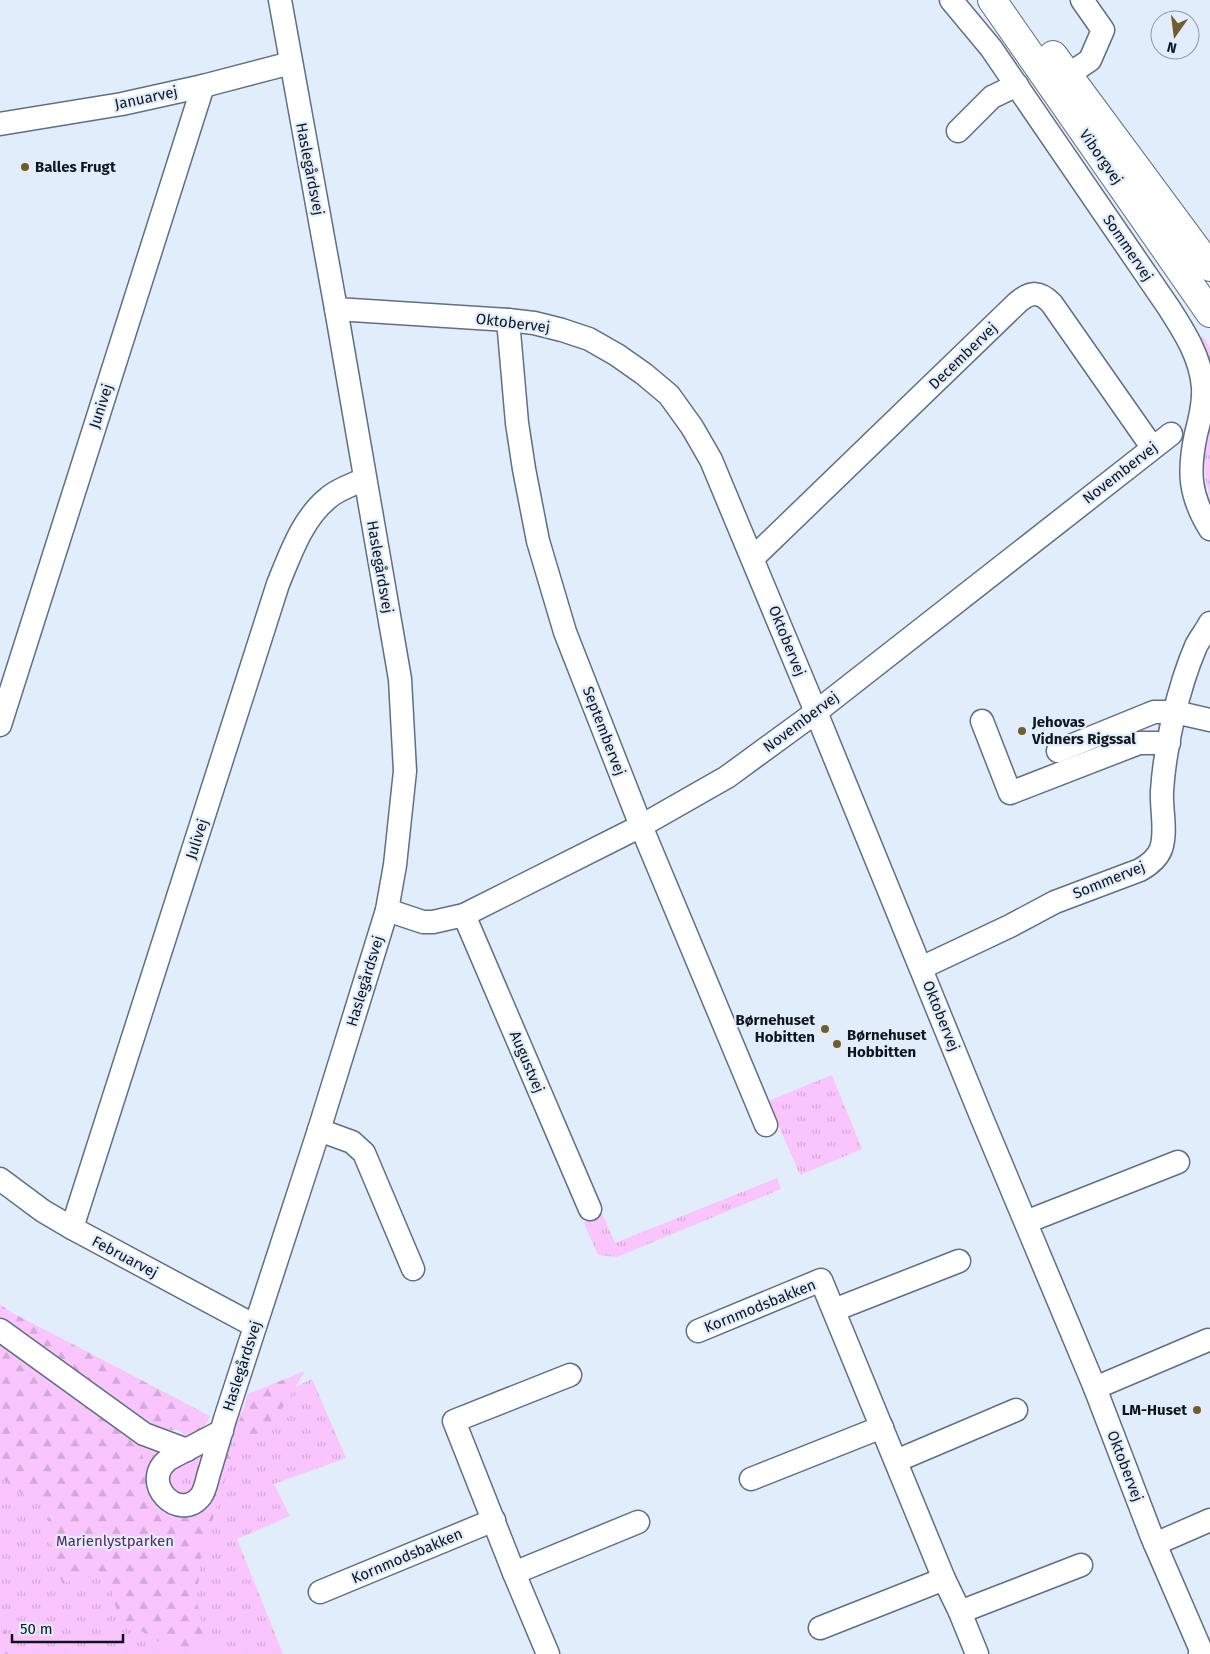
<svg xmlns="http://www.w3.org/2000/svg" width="1210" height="1654" viewBox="0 0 1210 1654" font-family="'Fira Sans',sans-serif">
<defs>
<pattern id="grass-tufts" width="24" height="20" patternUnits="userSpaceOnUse" patternTransform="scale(1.25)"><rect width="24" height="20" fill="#f9c5fc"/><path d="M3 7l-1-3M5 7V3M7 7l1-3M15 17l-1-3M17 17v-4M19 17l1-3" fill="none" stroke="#d4a8d8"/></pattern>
<pattern id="forest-firs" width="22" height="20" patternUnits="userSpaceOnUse" patternTransform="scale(1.25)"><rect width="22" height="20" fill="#f9c5fc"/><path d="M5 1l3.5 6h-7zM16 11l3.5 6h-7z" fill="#d4a8d8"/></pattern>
</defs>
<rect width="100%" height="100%" fill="#e2edfc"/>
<g fill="url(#grass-tufts)">
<path d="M1203,336l7,12v27l-12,-36z"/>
<path d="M1210,408v90l-5,-21 -1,-16 -4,-1z"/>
<path d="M832,1075l30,74 -62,26 -32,-74z"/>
<path d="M777,1178l4,11 -164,68 -19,-2 -14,-32 3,-3 -1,-5 14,-6 15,34z"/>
<path d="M0,1322l138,101 50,15 124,-59 34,79 -72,26 16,32 -53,23 46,115h-283z"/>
</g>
<g fill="url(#forest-firs)">
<path d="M0,1304l9,7 201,105c-4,11 -12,16 -22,22l-10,-8h-9l-28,-9 -141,-103z"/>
<path d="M0,1342l128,92 14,20 7,32 32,27 43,-63 9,3 -33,108 -3,41 10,43 4,9h-10l-2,-5 -4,-1 -24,1 -53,-32 -10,-44 -46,10 -10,-28 -5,-56 -22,-3 -25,-19z"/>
<path d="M305,1371l-39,64c-13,9 -17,5 -31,0l13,-41z"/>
<path d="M0,1624l21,29 1,1h-22z"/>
</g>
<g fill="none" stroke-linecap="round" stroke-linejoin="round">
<defs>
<g id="minor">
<path d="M951,0l40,48 178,260c16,25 32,50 34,80 1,15 -3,31 -7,46 -8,37 -7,61 14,95"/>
<path d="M1068,75l22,-15 13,-30 -21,-30"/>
<path d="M0,124l122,-20 81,-18 88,-23"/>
<path d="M958,131l34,-34 25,-12"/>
<path d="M336,309l172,11 26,3 28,7 27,9 28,16 27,19 25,21 23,32 19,33 105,252 165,404 114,272 57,149 48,111v6"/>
<path d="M508,320l9,103 7,46 14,72 27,91 76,194 125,299"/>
<path d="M753,558l264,-255c14,-12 23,-12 35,1l100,143"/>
<path d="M982,721l28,72 129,-50h30"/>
<path d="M0,725l203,-639"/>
<path d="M1058,751l96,-39h21l35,8"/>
<path d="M387,910l36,12h10l31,-7 177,-89 86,-49 89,-65 355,-278"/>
<path d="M464,915l126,294"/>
<path d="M921,968l89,-42 45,-24 85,-32c9,-5 17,-11 21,-21 6,-18 0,-39 1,-58 3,-45 16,-103 34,-145 4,-8 10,-15 14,-23"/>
<path d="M319,1130l33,12 12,11 49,116"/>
<path d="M0,1179l43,32 29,17 183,98"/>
<path d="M1026,1222l152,-60"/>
<path d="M72,1228l206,-644c12,-29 24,-65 50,-86 10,-9 24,-13 37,-19"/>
<path d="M834,1310l125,-49"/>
<path d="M0,1330l144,104 43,16"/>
<path d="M698,1331l123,-51 123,299 16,33 17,42"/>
<path d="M1095,1388l113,-48"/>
<path d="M222,1431l-53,28c-31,23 10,65 32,37 5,-7 6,-18 9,-26 5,-17 10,-34 15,-51l94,-289 68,-220 8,-45 10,-94 -5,-92 -64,-370 -56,-309"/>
<path d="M896,1461l120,-51"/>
<path d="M751,1479l131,-52"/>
<path d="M1155,1544l55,-24"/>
<path d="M514,1573l124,-51"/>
<path d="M320,1592l174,-72"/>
<path d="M960,1612l121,-47"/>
<path d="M820,1628l124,-49"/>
<path d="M548,1654l-34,-81 -60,-152 116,-46"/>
</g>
<g id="major">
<path d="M992,0l218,313"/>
<path d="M1053,55l157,212"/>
</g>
</defs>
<use href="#minor" stroke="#5f6f86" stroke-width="25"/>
<use href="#major" stroke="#5f6f86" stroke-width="30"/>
<use href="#minor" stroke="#fff" stroke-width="22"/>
<use href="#major" stroke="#fff" stroke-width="28"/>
</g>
<g fill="#705d2b" stroke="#e2edfc" stroke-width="2">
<circle cx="25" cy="167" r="5"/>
<circle cx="1022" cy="731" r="5"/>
<circle cx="825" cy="1029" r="5"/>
<circle cx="837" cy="1044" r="5"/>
<circle cx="1197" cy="1410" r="5"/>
</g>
<g text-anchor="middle" stroke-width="4.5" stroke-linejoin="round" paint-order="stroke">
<g font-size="15" fill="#0f151e" stroke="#e2edfc">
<text transform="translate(146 98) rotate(-12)" y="5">Januarvej</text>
<text transform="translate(1101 157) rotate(55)" y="5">Viborgvej</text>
<text transform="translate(310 169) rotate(79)" y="5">Haslegårdsvej</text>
<text transform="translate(1128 248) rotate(56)" y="5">Sommervej</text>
<text transform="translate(513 323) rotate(7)" y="5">Oktobervej</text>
<text transform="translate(963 356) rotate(-44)" y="5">Decembervej</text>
<text transform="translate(101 406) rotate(-72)" y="5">Junivej</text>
<text transform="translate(1120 473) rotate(-38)" y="5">Novembervej</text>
<text transform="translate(380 567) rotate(80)" y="5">Haslegårdsvej</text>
<text transform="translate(787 641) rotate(68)" y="5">Oktobervej</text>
<text transform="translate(801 722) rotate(-37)" y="5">Novembervej</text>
<text transform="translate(604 731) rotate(69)" y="5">Septembervej</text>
<text transform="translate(197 839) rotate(-72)" y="5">Julivej</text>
<text transform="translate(1109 880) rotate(-22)" y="5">Sommervej</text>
<text transform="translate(365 981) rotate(-73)" y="5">Haslegårdsvej</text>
<text transform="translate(941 1016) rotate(68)" y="5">Oktobervej</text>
<text transform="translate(527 1062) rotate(67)" y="5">Augustvej</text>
<text transform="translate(125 1257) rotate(28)" y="5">Februarvej</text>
<text transform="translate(760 1306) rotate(-22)" y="5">Kornmodsbakken</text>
<text transform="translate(242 1366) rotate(-72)" y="5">Haslegårdsvej</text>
<text transform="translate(1125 1466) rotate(69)" y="5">Oktobervej</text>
<text transform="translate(407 1556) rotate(-23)" y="5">Kornmodsbakken</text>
</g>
<g font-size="15" font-weight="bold" fill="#0f151e" stroke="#e2edfc" text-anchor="start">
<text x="35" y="172">Balles Frugt</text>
<text x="1032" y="727">Jehovas<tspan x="1032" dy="17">Vidners Rigssal</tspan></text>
<text x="815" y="1025" text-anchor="end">Børnehuset<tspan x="815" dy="17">Hobitten</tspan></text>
<text x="847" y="1040">Børnehuset<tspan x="847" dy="17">Hobbitten</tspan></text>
<text x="1187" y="1415" text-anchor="end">LM-Huset</text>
</g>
<g font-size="15" fill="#622367" stroke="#e2edfc">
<text x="115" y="1546">Marienlystparken</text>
</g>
</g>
<g transform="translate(1175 35) rotate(194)"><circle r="24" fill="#e2edfc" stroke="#8e97a3"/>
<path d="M0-4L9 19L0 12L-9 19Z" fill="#705d2b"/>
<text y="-8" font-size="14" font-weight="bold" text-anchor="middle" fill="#0f151e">N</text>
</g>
<path d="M12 1634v8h111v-8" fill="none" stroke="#0f151e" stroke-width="2.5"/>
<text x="20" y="1634" font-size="15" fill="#0f151e" stroke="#e2edfc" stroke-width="4" paint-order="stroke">50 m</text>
</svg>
